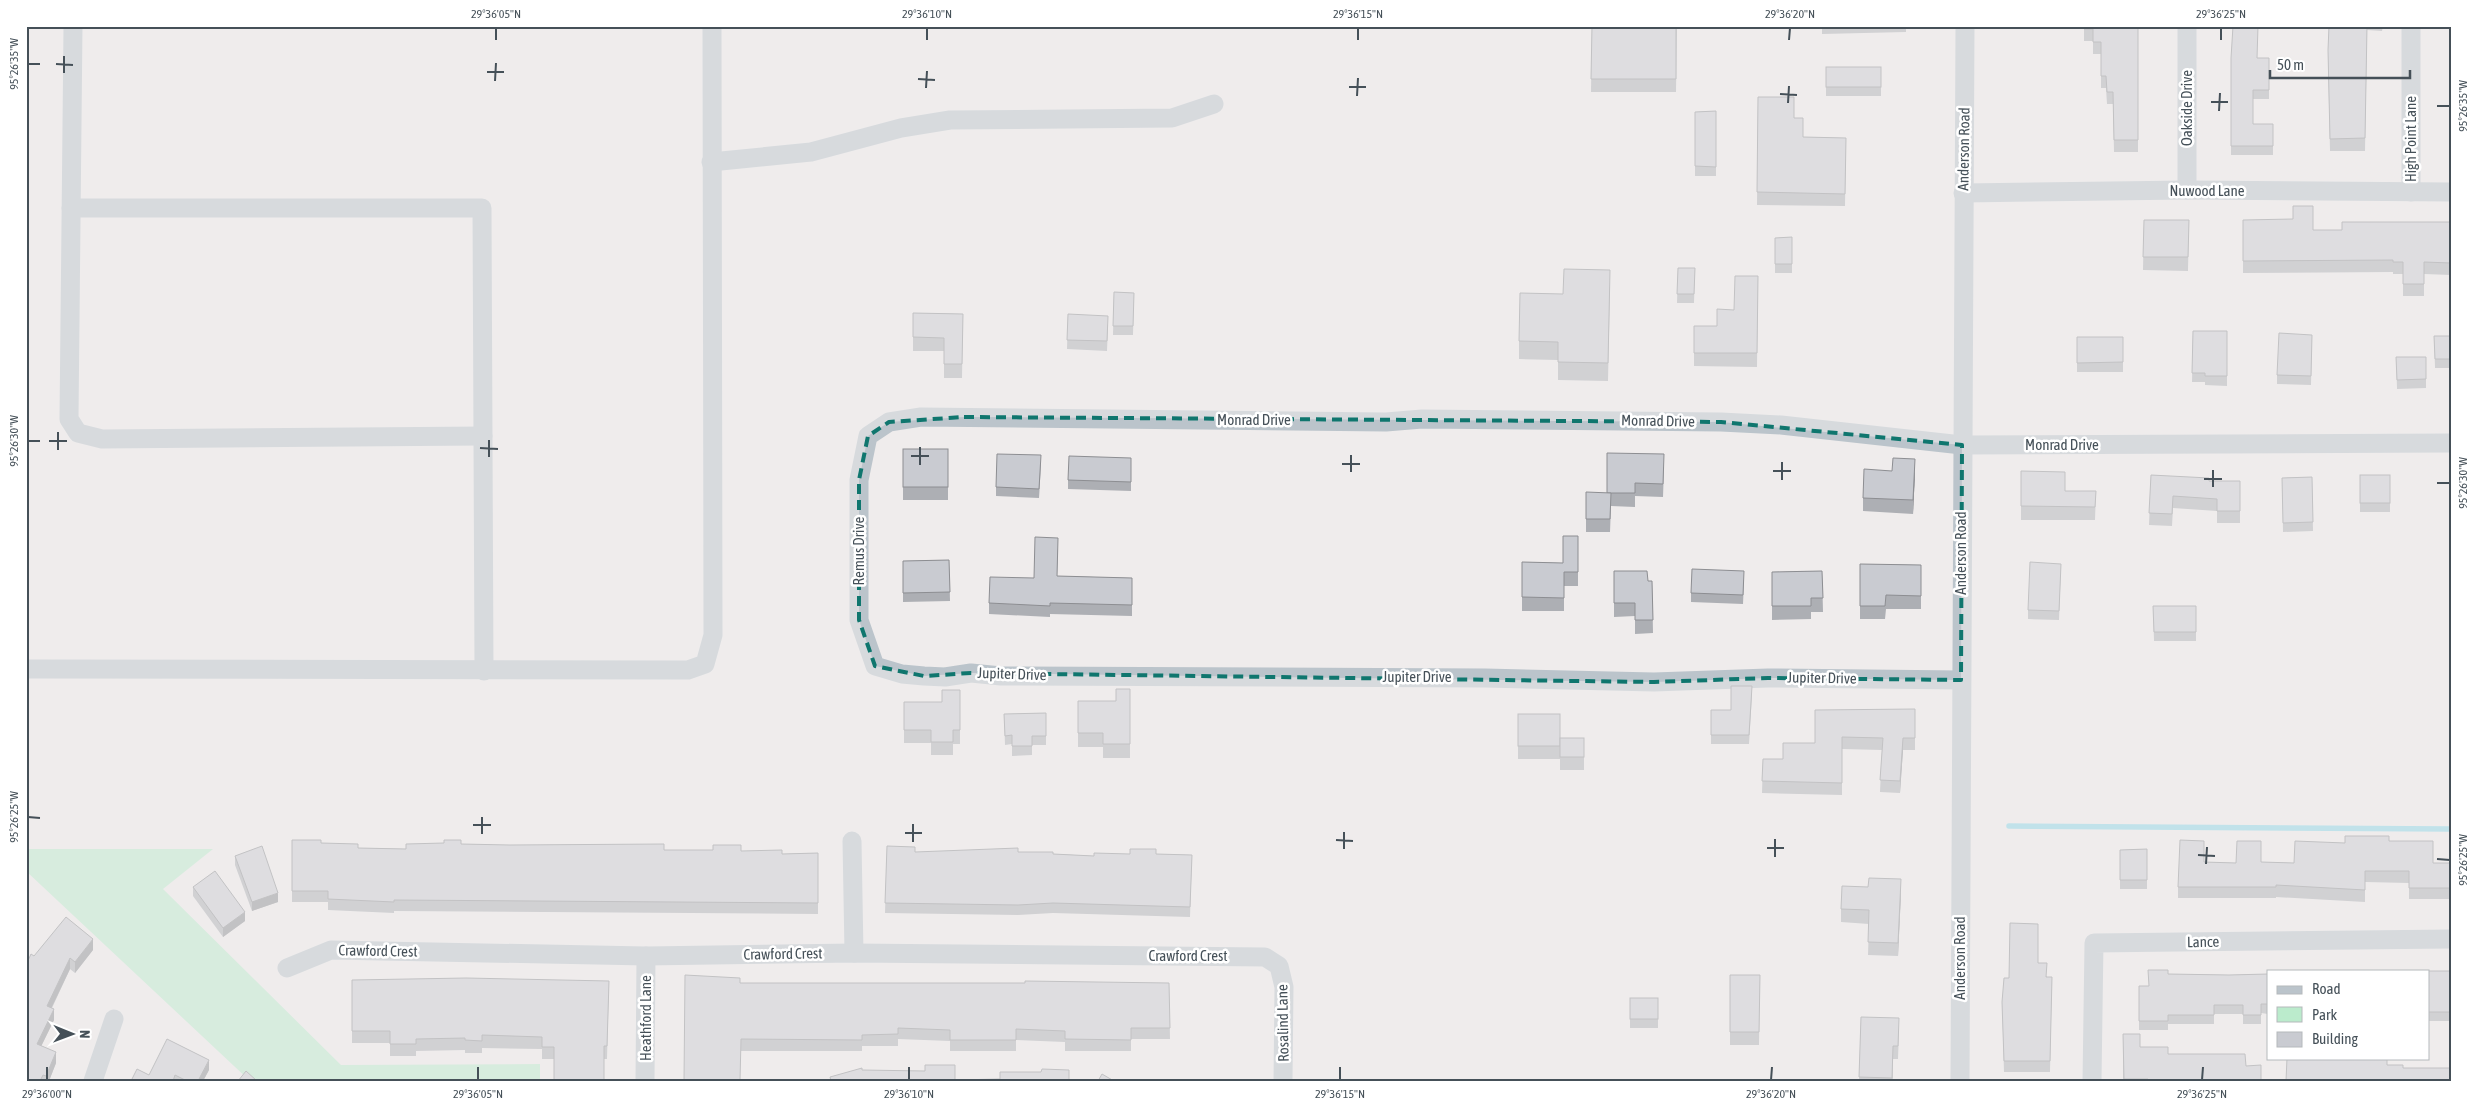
<svg xmlns="http://www.w3.org/2000/svg" width="2477" height="1107" viewBox="0 0 2477 1107" font-family="'Asap Condensed',sans-serif">
<rect width="100%" height="100%" fill="#efecec"/>
<path fill="#bbebcc" d="M26,849h187l-50,40 178,176 199,-1v17h-290l-224,-210z"/>
<g fill="none" stroke-linecap="round" stroke-linejoin="round">
<path stroke="#8ad6e7" stroke-width="5.5" d="M2009,826l442,3"/>
<g stroke="#bbc4cb" stroke-width="19">
<path d="M73,26l-4,393 9,14 24,6 381,-3"/>
<path d="M2187,26v164"/>
<path d="M711,162l100,-10 90,-24 49,-8 222,-2 42,-14"/>
<path d="M2411,192v-166"/>
<path d="M1963,193l224,-3 264,2"/>
<path d="M71,208h411l2,463"/>
<path d="M26,669l662,1 17,-6 8,-29 -1,-609"/>
<path d="M1961,680l-193,-2 -114,4 -169,-4 -484,-2 -30,-3 -26,4 -21,-1 -22,-2 -27,-8 -16,-46v-140l9,-44 21,-14 32,-5 465,5 36,-3 299,3 60,3 181,20 489,-2"/>
<path d="M852,841l2,112"/>
<path d="M287,968l44,-18 315,6 208,-3 411,4 14,9 5,21 -1,94"/>
<path d="M93,1081l21,-62"/>
<path d="M645,1081l1,-125"/>
<path d="M1960,1081l5,-1055"/>
<path d="M2092,1081l2,-138 357,-4"/>
</g>
</g>
<g fill="#adafb4">
<path d="M1592,26h85l-1,66h-85z"/>
<path d="M1822,26h84v6l-84,2z"/>
<path d="M2084,26h54v126h-24l-1,-48h-6l-1,-16h-5v-34h-8v-13h-9z"/>
<path d="M2329,26h54l-1,5 -15,-1 -2,121h-35l-2,-89z"/>
<path d="M2231,58h38v41h-16v25h20v31h-42z"/>
<rect x="1826" y="67" width="55" height="29"/>
<path d="M1758,97l36,21 9,19 43,1 -1,68 -88,-1z"/>
<path d="M1716,111v65h-21v-64z"/>
<path d="M2144,220h45l-1,51 -45,-1z"/>
<path d="M2243,220l70,10h29l109,-8v53l-27,-1v22h-21v-22h-10v-2l-150,1z"/>
<path d="M1792,237v36h-17v-35z"/>
<path d="M1678,268h17l-1,35h-17z"/>
<path d="M1758,276l-1,91 -63,-1v-40h23l17,-16z"/>
<path d="M1610,287l-2,94 -50,-1v-20l-39,-1v-18l44,-47z"/>
<path d="M1114,292l20,1 -1,42h-20z"/>
<path d="M913,313l50,1 -1,64h-18v-27h-31z"/>
<path d="M1068,314l40,11 -1,26 -40,-2z"/>
<path d="M2193,331h34v55l-22,-1v-3h-13z"/>
<path d="M2312,335l-1,50 -34,-1v-9z"/>
<path d="M2434,336h17v32h-16z"/>
<rect x="2077" y="337" width="46" height="35"/>
<path d="M2396,357h30v31l-29,1z"/>
<rect x="903" y="449" width="45" height="51"/>
<path d="M1131,458v33l-63,-2v-9z"/>
<path d="M1041,464l-2,34 -43,-2v-9z"/>
<path d="M1664,467l-1,30 -28,-1v11l-24,-1 -1,26h-24v-13l21,-26z"/>
<path d="M1892,471l23,2 -2,41 -50,-3v-13z"/>
<path d="M2021,471l44,20h31l-1,29h-74z"/>
<path d="M2151,475l58,6h31v42h-23v-12l-44,-3 -1,18 -23,-1z"/>
<rect x="2360" y="475" width="30" height="37"/>
<path d="M2312,477l1,54 -30,1 -1,-54z"/>
<path d="M1578,536v50h-14v25h-42v-49l41,1z"/>
<path d="M1058,549l-1,27 75,2v38l-82,-2v3l-61,-3v-11l45,-25z"/>
<path d="M949,560l1,41 -47,1v-41z"/>
<path d="M1860,564l61,1v44h-35l-1,10h-25z"/>
<path d="M2061,564l-2,56 -31,-1v-9z"/>
<path d="M1614,571l34,10h4l1,52 -18,1v-18l-21,1z"/>
<path d="M1822,571l1,41h-12v7l-39,1v-48z"/>
<path d="M1744,580l-1,24 -52,-2v-9z"/>
<path d="M2153,606h43v35h-42z"/>
<path d="M1130,689v69h-27v-11h-25v-46h38z"/>
<path d="M960,690v54h-7v11h-22v-12h-27v-41h38z"/>
<path d="M1752,695l-3,49h-38v-34h20z"/>
<path d="M1915,709v41h-12l-3,43 -20,-1 2,-42 -40,-1v46l-80,-2 1,-34h20l32,-16z"/>
<path d="M1046,713v32h-14v10l-20,1v-12l-7,1 -1,-31z"/>
<rect x="1518" y="714" width="42" height="45"/>
<rect x="1560" y="738" width="24" height="32"/>
<path d="M292,840l29,3 37,5 48,1 55,-5 203,6 77,1 41,3 36,-1v61l-424,-3v2l-66,-3v-8h-36z"/>
<path d="M2389,841l44,22h18v36h-42v-16l-44,-1v20l-89,-5v1h-98v-11l26,-25 32,1 25,-1 33,1 51,-20z"/>
<path d="M887,846l28,6h103l76,4 62,-2 36,1 -2,62 -137,-4 -35,2 -133,-2z"/>
<path d="M2147,849v40h-27v-39z"/>
<path d="M235,856l43,46 -26,9 -17,-46z"/>
<path d="M193,887l52,34 -22,16 -30,-41z"/>
<path d="M1901,893l-3,63 -30,-1 1,-31 -28,-2v-13z"/>
<path d="M93,950l-18,23 -5,-4 -18,39 2,12 -13,26 15,17 -7,18h-23l8,-125z"/>
<path d="M2038,963l9,14h5l-2,95h-46l-2,-70 7,-24z"/>
<rect x="2428" y="971" width="23" height="50"/>
<path d="M2168,974l61,1 39,-1v40l-7,-1v11h-18v-10h-29v10h-46v6h-29v-44h10z"/>
<path d="M1730,975h30l-1,70h-29z"/>
<path d="M352,980l257,1 -2,78h-65v-10l-60,-1v5h-17v-3l-49,1v5h-26v-13h-38z"/>
<path d="M740,983h429l1,56h-39v12h-66v-9l-49,-2v11h-66v-10l-52,-2v7h-36v5h-121z"/>
<rect x="1630" y="998" width="28" height="30"/>
<path d="M1861,1017l38,14 -1,28h-5v22h-34z"/>
<path d="M2123,1034l17,13 28,7 78,12 15,15h-138z"/>
<path d="M209,1070l-6,11h-72z"/>
</g>
<g fill="#8d8e92">
<path d="M1915,459v14l-2,41v-14z"/>
<path d="M1903,738v12l-3,43v-12z"/>
<path d="M1901,879v14l-3,63v-13z"/>
<path d="M278,893v9l-26,9v-9z"/>
<path d="M245,912v9l-22,16v-9z"/>
<path d="M93,939v11l-18,23v-11z"/>
<path d="M70,958v11l-23,48v-11z"/>
<path d="M54,1009v11l-17,35v-11z"/>
<path d="M56,1052v11l-7,18h-3v-5z"/>
<path d="M209,1060v10l-6,11h-5z"/>
</g>
<g fill="#c9cbd1" stroke="#8d8e92">
<path d="M1592,26h84v53h-85z"/>
<path d="M2084,26h54v114h-24l-1,-48h-6l-1,-16h-5v-34h-8v-13h-9z"/>
<path d="M2233,26h25l-1,32h12v32h-16v34h20v22h-42v-88z"/>
<path d="M2329,26h38l-2,112 -35,1 -2,-89z"/>
<rect x="1826" y="67" width="55" height="20"/>
<path d="M1758,97h36v21h9v19l43,1 -1,56 -88,-2z"/>
<path d="M1716,111v56l-21,-1v-54z"/>
<path d="M2293,206h20v24h29v-8h109v41l-27,-1v22h-21v-22h-10v-2l-150,1v-41l50,-1z"/>
<path d="M2144,220h45l-1,37h-45z"/>
<path d="M1792,237v27h-17v-26z"/>
<path d="M1678,268h17l-1,26h-17z"/>
<path d="M1564,269l46,1 -2,93 -50,-1v-20l-39,-1 1,-48 43,1z"/>
<path d="M1735,276h23l-1,77h-63v-27h23v-17l17,1z"/>
<path d="M1114,292l20,1 -1,33h-20z"/>
<path d="M913,313l50,1 -1,50h-18v-26l-31,-1z"/>
<path d="M1068,314l40,2 -1,25 -40,-1z"/>
<path d="M2193,331h34v45h-22v-3h-13z"/>
<path d="M2279,333l33,2 -1,41 -34,-1z"/>
<path d="M2434,336h17v23h-16z"/>
<path d="M2077,337h46v25l-46,1z"/>
<path d="M2396,357h30v22l-29,1z"/>
<rect x="903" y="449" width="45" height="38"/>
<path d="M1607,453l57,1 -1,30 -28,-1v10h-28z"/>
<path d="M997,454l44,1 -2,34 -43,-2z"/>
<path d="M1069,456l62,2v24l-63,-2z"/>
<path d="M1893,458l22,1 -2,41 -50,-2 1,-29 28,2z"/>
<path d="M2021,471l44,1v19h31l-1,16 -74,-1z"/>
<path d="M2151,475l58,3v3h31v30h-23v-12l-44,-3 -1,18 -23,-1z"/>
<rect x="2360" y="475" width="30" height="28"/>
<path d="M2312,477l1,45 -30,1 -1,-45z"/>
<path d="M1586,492l25,1 -1,26h-24z"/>
<path d="M1563,536h15v36h-14v26l-42,-1v-35l41,1z"/>
<path d="M1035,537l23,1 -1,38 75,2v27l-82,-2v3l-61,-3 1,-26 44,1z"/>
<path d="M949,560l1,32 -47,1v-32z"/>
<path d="M2030,562l31,2 -2,47 -31,-1z"/>
<path d="M1860,564l61,1v31l-35,-1 -1,11h-25z"/>
<path d="M1692,569l52,2 -1,24 -52,-2z"/>
<path d="M1614,571h33l1,10h4l1,39h-18v-17h-21z"/>
<path d="M1822,571l1,27h-12v8h-39v-34z"/>
<path d="M2153,606h43v26h-42z"/>
<path d="M1731,686h21l-3,49h-38v-25h20z"/>
<path d="M1116,689h14v55h-27v-11h-25v-32h38z"/>
<path d="M942,690h18v40h-7v12h-22v-12h-27v-28h38z"/>
<path d="M1915,709v29h-12l-3,43 -20,-1 3,-42 -41,-1v46l-80,-2 1,-22h20v-16h32v-33z"/>
<path d="M1046,713v23h-14v10h-20v-11l-7,1 -1,-22z"/>
<rect x="1518" y="714" width="42" height="32"/>
<rect x="1560" y="738" width="24" height="19"/>
<path d="M2345,836h44v5h44v22h18v25h-42v-17h-44v19l-89,-5v2h-98l2,-47 24,1v21l32,1 1,-22h24v21l33,1 1,-22 50,2z"/>
<path d="M292,840h29v3l37,1v4l48,1v-5l38,-1v-3h17v4l49,1 154,-1v6h49v-5h28v6l41,-1v4l36,-1v50l-424,-3v2l-66,-3v-8h-36z"/>
<path d="M262,846l16,47 -26,9 -17,-46z"/>
<path d="M887,846l28,1v5l103,-4v4h35v2l41,2v-3l36,1v-5h26v5l36,1 -2,52 -137,-4 -35,2 -133,-2z"/>
<path d="M2147,849v31h-27v-30z"/>
<path d="M215,871l30,41 -22,16 -30,-41z"/>
<path d="M1869,878l32,1 -3,64 -30,-1 1,-32 -28,-1 1,-23 26,1z"/>
<path d="M66,917l27,22 -18,23 -5,-4 -23,48 7,3 -17,35 19,8 -10,24 -3,-1 -3,6h-14v-116l5,-11 3,2z"/>
<path d="M2010,923l28,1v39h9l-1,14h6l-2,84h-46l-2,-59 2,-24h5z"/>
<path d="M2148,970h20v4l61,1 39,-1v30h-7v11h-18v-10h-29v10h-46v6h-29v-35h10z"/>
<rect x="2428" y="971" width="23" height="41"/>
<path d="M685,975l55,3v5h285v-2l144,2 1,45h-39v12l-66,-1v-8l-49,-2v11h-66v-10l-52,-2v6l-36,1v5l-121,-1 -1,42h-56z"/>
<path d="M1730,975h30l-1,57h-29z"/>
<path d="M466,978l143,3 -2,65h-3v35h-50v-34h-12v-10l-60,-2v6l-17,-1v-2l-49,1v5h-26v-13h-38v-51z"/>
<rect x="1630" y="998" width="28" height="21"/>
<path d="M1861,1017l38,1 -1,28h-5l-1,32 -33,-1z"/>
<path d="M2123,1034h17v13h28v7h77l1,12 15,-1v16h-113v-2h-24z"/>
<path d="M167,1039l42,21 -11,21h-11l-12,-6 -2,6h-42l6,-12 12,6z"/>
<path d="M2287,1058h100v7h16v3h48v13h-165z"/>
<path d="M925,1065h30v15l45,-1v-7h41l1,-3 27,1v11h-238l-1,-4 32,-9v2l63,1z"/>
<path d="M246,1071l11,10h-19z"/>
<path d="M1102,1074l12,7h-16z"/>
</g>
<path d="M0 0H2477V1107H0ZM964,417l757,5 241,23 -1,235 -193,-2 -114,4 -683,-9 -47,3 -49,-10 -16,-46v-140l9,-44 21,-14z" fill="#efecec" fill-opacity=".55" fill-rule="evenodd"/>
<path fill="none" stroke="#0f766e" stroke-width="4" stroke-dasharray="10 6" stroke-linejoin="round" d="M964,417l757,5 241,23 -1,235 -193,-2 -114,4 -683,-9 -47,3 -49,-10 -16,-46v-140l9,-44 21,-14z"/>
<path fill="none" stroke="#455058" stroke-width="2" d="M496,40v-12M927,40v-12M1358,40v-12M1789,40l1,-12M2221,40v-12M28,64h12M56,64l17,1M487,72h17M64,73v-17M918,79l17,1M495,81l1,-18M1349,87h17M926,88l1,-17M1780,94l17,1M1357,96l1,-18M2211,102h17M1788,103l1,-17M2437,106h13M2219,111l1,-18M28,441h12M49,441h18M480,448l18,1M58,450v-18M911,456h18M489,457v-17M1342,464h18M920,465v-18M1773,471h18M1351,472v-17M2204,479h18M1782,480v-18M2437,483h13M2213,487v-17M28,817l12,1M473,825h18M905,833h17M482,834v-17M1336,840l17,1M913,842v-18M1767,848h17M1344,849v-17M2198,855l17,1M1775,857v-18M2437,859l13,1M2206,864l1,-17M47,1080v-13M478,1080v-13M909,1080v-13M1340,1080v-13M1771,1080l1,-13M2202,1080l1,-13"/>
<g text-anchor="middle" stroke-width="5" stroke-linejoin="round" paint-order="stroke">
<g font-size="15" fill="#455058" stroke="#fff">
<text transform="translate(2187 108) rotate(-90)" y="5">Oakside Drive</text>
<text transform="translate(2411 139) rotate(-90)" y="5">High Point Lane</text>
<text transform="translate(1964 149) rotate(-89)" y="5">Anderson Road</text>
<text x="2207" y="196">Nuwood Lane</text>
<text x="1254" y="425">Monrad Drive</text>
<text transform="translate(1658 421) rotate(1)" y="5">Monrad Drive</text>
<text x="2062" y="450">Monrad Drive</text>
<text transform="translate(859 551) rotate(-90)" y="5">Remus Drive</text>
<text transform="translate(1961 553) rotate(-90)" y="5">Anderson Road</text>
<text transform="translate(1012 674) rotate(2)" y="5">Jupiter Drive</text>
<text x="1417" y="682">Jupiter Drive</text>
<text transform="translate(1822 678) rotate(1)" y="5">Jupiter Drive</text>
<text transform="translate(2203 942) rotate(-1)" y="5">Lance</text>
<text transform="translate(378 951) rotate(1)" y="5">Crawford Crest</text>
<text transform="translate(783 954) rotate(-1)" y="5">Crawford Crest</text>
<text x="1188" y="961">Crawford Crest</text>
<text transform="translate(1960 958) rotate(-90)" y="5">Anderson Road</text>
<text transform="translate(646 1018) rotate(-90)" y="5">Heathford Lane</text>
<text transform="translate(1283 1023) rotate(-91)" y="5">Rosalind Lane</text>
</g>
</g>
<rect width="2477" height="1107" fill="none" stroke="#ffffff" stroke-width="55"/>
<rect x="2267" y="970" width="162" height="90" fill="#ffffff" stroke="#b5b9bc"/>
<rect x="2277" y="986" width="25" height="8" fill="#bbc4cb" stroke="#b5b9bc"/>
<text x="2312" y="994" font-size="15" fill="#455058">Road</text>
<rect x="2277" y="1007" width="25" height="15" fill="#bbebcc" stroke="#b5b9bc"/>
<text x="2312" y="1020" font-size="15" fill="#455058">Park</text>
<rect x="2277" y="1032" width="25" height="15" fill="#c9cbd1" stroke="#b5b9bc"/>
<text x="2312" y="1044" font-size="15" fill="#455058">Building</text>
<g transform="translate(72 1034) rotate(91)" stroke="#ffffff" stroke-width="4" paint-order="stroke">
<path d="M0-4L9 19L0 12L-9 19Z" fill="#455058"/>
<text y="-8" font-size="14" font-weight="bold" text-anchor="middle" fill="#455058">N</text>
</g>
<path d="M2270 70v8h140v-8" fill="none" stroke="#455058" stroke-width="2.5"/>
<text x="2277" y="70" font-size="15" fill="#455058" stroke="#ffffff" stroke-width="4" paint-order="stroke">50 m</text>
<rect x="28" y="28" width="2422" height="1052" fill="none" stroke="#455058" stroke-width="2"/>
<g font-size="12" text-anchor="middle" fill="#455058">
<text x="496" y="18">29°36'05"N</text>
<text x="927" y="18">29°36'10"N</text>
<text x="1358" y="18">29°36'15"N</text>
<text x="1790" y="18">29°36'20"N</text>
<text x="2221" y="18">29°36'25"N</text>
<text transform="translate(14 64) rotate(-90)" y="4">95°26'35"W</text>
<text transform="translate(2463 106) rotate(-90)" y="4">95°26'35"W</text>
<text transform="translate(14 441) rotate(-90)" y="4">95°26'30"W</text>
<text transform="translate(2463 483) rotate(-90)" y="4">95°26'30"W</text>
<text transform="translate(14 817) rotate(-90)" y="4">95°26'25"W</text>
<text transform="translate(2463 860) rotate(-90)" y="4">95°26'25"W</text>
<text x="47" y="1098">29°36'00"N</text>
<text x="478" y="1098">29°36'05"N</text>
<text x="909" y="1098">29°36'10"N</text>
<text x="1340" y="1098">29°36'15"N</text>
<text x="1771" y="1098">29°36'20"N</text>
<text x="2202" y="1098">29°36'25"N</text>
</g>
</svg>
